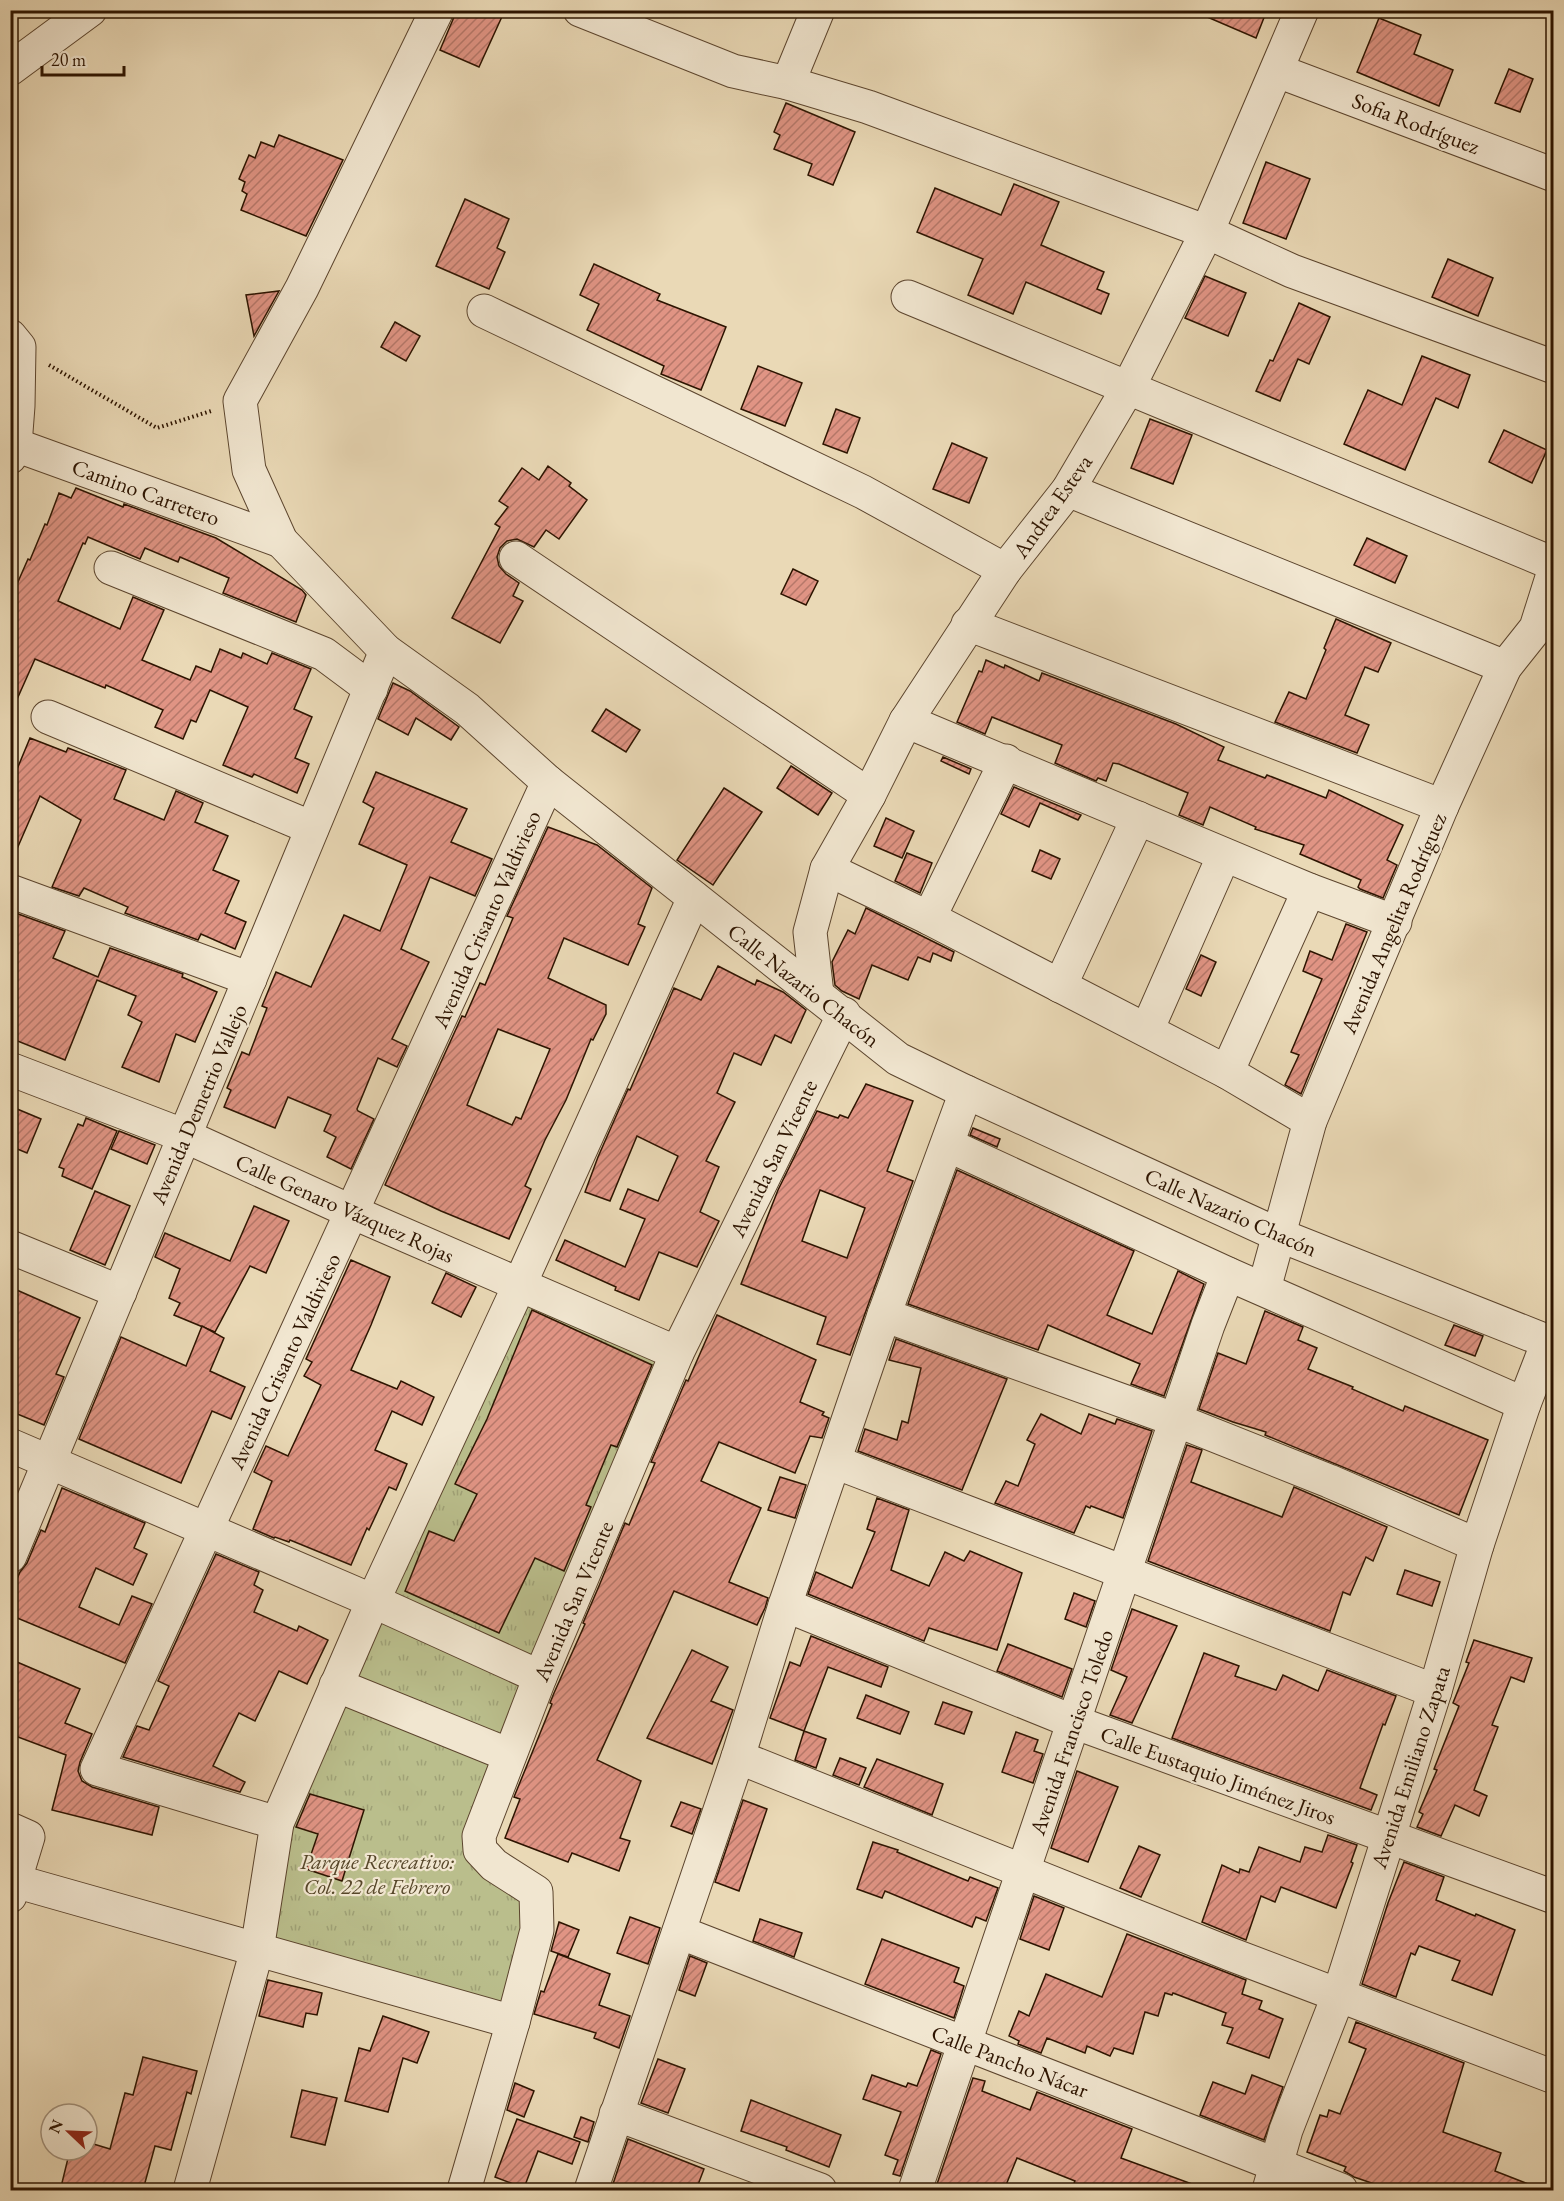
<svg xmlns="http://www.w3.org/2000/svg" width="1564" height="2201" viewBox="0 0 1564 2201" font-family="'EB Garamond',serif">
<defs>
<pattern id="park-tufts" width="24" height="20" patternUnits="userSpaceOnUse" patternTransform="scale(1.5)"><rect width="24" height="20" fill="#babe8c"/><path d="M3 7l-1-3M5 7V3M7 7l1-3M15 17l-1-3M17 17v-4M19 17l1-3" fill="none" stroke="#a0a277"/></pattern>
<pattern id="building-hatch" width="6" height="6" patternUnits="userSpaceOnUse" patternTransform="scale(1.5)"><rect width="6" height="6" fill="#e09484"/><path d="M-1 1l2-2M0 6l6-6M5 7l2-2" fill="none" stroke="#b6786a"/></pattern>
</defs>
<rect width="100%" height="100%" fill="#ead9b6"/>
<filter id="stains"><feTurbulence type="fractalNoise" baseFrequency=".00333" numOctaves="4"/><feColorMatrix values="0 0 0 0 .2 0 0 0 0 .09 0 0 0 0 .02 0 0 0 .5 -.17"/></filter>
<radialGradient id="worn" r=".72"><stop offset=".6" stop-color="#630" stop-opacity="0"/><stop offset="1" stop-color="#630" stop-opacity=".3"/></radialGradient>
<path fill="url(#park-tufts)" stroke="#746946" stroke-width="1.5" d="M519,1286l158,67 -196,497 55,42 -23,130 -256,-72 20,-127z"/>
<g fill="url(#building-hatch)" stroke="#2d1400" stroke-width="1.5" fill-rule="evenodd">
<path d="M457,10h48l-26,57 -39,-17z"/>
<path d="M1191,10h76l-11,28z"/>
<path d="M1379,18l42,17 -7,19 39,16 -14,36 -82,-34z"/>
<path d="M1509,69l24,10 -13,33 -25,-9z"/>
<path d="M786,103l69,29 -22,53 -25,-10 4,-11 -38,-15 6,-14 -6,-3z"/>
<path d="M279,135l64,25 -37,76 -65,-26 6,-16 -5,-3 3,-9 -6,-3 10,-24 6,3 6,-16 13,5z"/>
<path d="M1266,162l44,17 -24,60 -43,-16z"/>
<path d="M1014,184l45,18 -18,43 63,27 -7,17 12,5 -8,20 -75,-32 -13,32 -45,-19 15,-36 -66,-27 18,-44 66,27z"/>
<path d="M465,199l44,20 -12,29 8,4 -16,37 -53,-23z"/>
<path d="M1448,259l45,19 -15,38 -46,-19z"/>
<path d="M594,264l66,30 -3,6 69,27 -25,63 -40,-16 3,-8 -77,-36 12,-26 -19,-9z"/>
<path d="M1205,276l41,17 -18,43 -43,-18z"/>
<path d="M279,291l-25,45 -8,-41z"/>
<path d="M1299,303l31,14 -21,47 -11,-5 -18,42 -24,-10 14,-31 3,1z"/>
<path d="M395,322l25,14 -14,25 -25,-14z"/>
<path d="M1422,356l48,19 -12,33 -22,-10 -31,72 -61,-26 24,-54 34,15z"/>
<path d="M758,366l44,17 -17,43 -44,-17z"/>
<path d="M836,409l24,9 -13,35 -24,-9z"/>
<path d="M1150,419l42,16 -19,49 -42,-16z"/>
<path d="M1504,430l43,20 -15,33 -43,-21z"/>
<path d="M952,443l35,15 -18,45 -36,-14z"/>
<path d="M548,466l23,17 -2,3 18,14 -28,39 -13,-9 -12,17 -17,-8 -10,2 -7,7 -3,9 2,9 7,8 13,9 -6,13 10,5 -23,42 -48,-25 48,-91 -5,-3 13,-17 -9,-6 23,-33 17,12z"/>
<path d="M76,488l47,19 1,-3 92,34 86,52 4,5 -10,27 -73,-29 6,-15 -49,-21 -2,5 -33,-14 -5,11 -52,-22 -3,7 -2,-1 -25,58 62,28 13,-32 31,13 -22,50 48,20 6,-14 15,6 9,-23 21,9 2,-5 24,11 5,-11 39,16 -17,40 18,8 -17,41 14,6 -12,29 -43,-19 -2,3 -29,-12 25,-58 -38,-17 -14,32 -5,-2 -8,19 -28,-12 8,-17 -57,-25 -1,3 -70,-29 -25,56v-115l18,-41 2,1 15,-36 2,1 12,-32 12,5z"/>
<path d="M1367,538l40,18 -12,27 -41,-18z"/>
<path d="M793,569l25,12 -12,24 -25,-11z"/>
<path d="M1336,619l55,24 -13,29 -13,-5 -20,48 24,10 -12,28 -82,-31 14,-30 17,7 20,-49 -2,-2z"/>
<path d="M986,660l18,8 1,-3 34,16 3,-8 134,51 48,23 -6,13 47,18 2,-3 59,23 3,-8 74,35 -16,35 10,5 -14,33 -23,-9 -2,-2 3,-7 -61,-26 4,-9 -49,-16 1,-2 -46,-20 -7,18 -24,-10 9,-22 -69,-29 -6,-1 -7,18 -8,-3 -2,3 -41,-18 7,-18 -70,-28 -7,17 -28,-12 22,-51 3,1z"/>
<path d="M393,683l17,8 49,36 -8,13 -35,-22 -8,17 -30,-16z"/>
<path d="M606,709l34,21 -14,22 -34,-21z"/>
<path d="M30,738l36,14 2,-4 58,22 -12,29 50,21 12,-29 27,12 -8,19 33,14 -15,34 26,11 -14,32 21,9 -11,27 -34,-15 -3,6 -73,-27 3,-6 -44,-19 -5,8 -27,-9 29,-67 -41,-24 -30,69v-79z"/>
<path d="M943,757l28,12 -2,5 -28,-13z"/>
<path d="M791,766l41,27 -14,22 -41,-27z"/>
<path d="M376,772l91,37 -16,33 41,17 -17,37 -45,-19 -29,72 28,13 -37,77 15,7 -10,21 -19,-9 -21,51 1,2 16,8 -23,50 -24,-12 9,-20 -12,-6 7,-16 -43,-18 -13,31 -51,-21 7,-17 -4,-2 15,-36 7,3 18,-47 -5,-2 14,-34 35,15 33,-72 36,16 27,-66 -48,-21 15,-36 -11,-6z"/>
<path d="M1014,787l67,28 -3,5 -38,-17 -11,24 -28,-13z"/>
<path d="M724,788l38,24 -49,73 -36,-25z"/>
<path d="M886,818l28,13 -12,27 -28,-12z"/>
<path d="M548,827l49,18 55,43 -14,36 7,3 -17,38 -64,-27 -16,40 58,27v9l-13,26 -2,-1 -25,61 -21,40 -20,46 6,3 -22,50 -68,-28 -56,-26 77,-169 3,1 15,-34 5,2 28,-67 -6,-2zM498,1029l52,20 -29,70 -5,-2 -4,8 -45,-20z"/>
<path d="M1040,850l20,9 -9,20 -19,-8z"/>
<path d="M907,853l25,10 -12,30 -25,-12z"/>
<path d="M866,908l88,44 -3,9 -18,-8 -3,9 -12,-5 -10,23 -36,-15 -13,34 -17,-8 -7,-6 -3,-23 16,-32 7,4z"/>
<path d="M10,911l55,20 -12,27 45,19 12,-29 73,26 -1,3 35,15 -22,50 -19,-8 -17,48 -37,-15 20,-45 -14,-7 8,-19 -39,-16 -32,80 -55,-22z"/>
<path d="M1346,924l21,8 -66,162 -16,-9 14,-30 -8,-3 31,-73 -19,-8 7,-20 22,9z"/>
<path d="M1201,955l15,7 -15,34 -15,-7z"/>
<path d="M718,966l37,19 2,-5 26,12 23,18 -15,33 -16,-8 -14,30 -27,-12 -17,40 18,9 -29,59 13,6 -19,45 19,9 -22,46 -38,-15 -20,48 -24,-10 1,-3 -60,-27 9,-20 60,27 20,-48 -25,-10 8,-20 30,12 20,-45 -41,-20 -27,65 -25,-9 13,-35 30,-68 2,1 44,-102 27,12z"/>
<path d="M866,1084l47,17 -26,70 26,10 -63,174 -33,-11 9,-27 -85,-33 37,-94 39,-79 21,7 2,-3 8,3zM820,1190l45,18 -18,50 -45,-17z"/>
<path d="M10,1106l31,13 -14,34 -17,-7z"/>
<path d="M86,1118l31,13 -25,58 -30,-13 2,-7 -5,-2 19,-43 5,2z"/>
<path d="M973,1128l27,11 -3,8 -27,-12z"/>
<path d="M119,1131l36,14 -8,19 -36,-15z"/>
<path d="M957,1170l177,81 -27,64 45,19 26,-63 26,13 -40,112 -33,-12 9,-20 -92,-39 -10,25 -130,-46z"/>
<path d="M95,1191l35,15 -25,59 -35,-15z"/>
<path d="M254,1206l35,15 -23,52 -16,-7 -35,66 -41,-17 6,-12 -11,-5 11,-29 -25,-12 10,-24 65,28z"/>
<path d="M351,1260l39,17 -19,48 -20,45 46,19 4,-8 33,16 -12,28 -30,-14 -17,39 32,14 -11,26 -7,-3 -20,43 -2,-2 -16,37 -61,-25 -1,2 -14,-5 -1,1 -21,-9 19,-48 -18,-9 12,-26 22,10 33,-71 -17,-9 8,-14 -6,-3z"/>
<path d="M446,1273l30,14 -15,30 -29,-14z"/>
<path d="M10,1287l70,31 -24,56 8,3 -20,48 -34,-14z"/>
<path d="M532,1310l120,55 -35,82 -6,-2 -25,60 5,2 -27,64 -29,-13 -36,75 -94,-42 24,-60 25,10 23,-47 -22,-10 32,-65z"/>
<path d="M1265,1311l38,16 -5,13 19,8 -9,21 45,18 -1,2 51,22 2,-5 83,34 -29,75 -194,-80 1,-3 -33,-10 -34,-13 19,-56 28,11z"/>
<path d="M717,1315l99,45 -16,42 24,10 -2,3 7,3 -7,20 -12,-2 -15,37 -76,-31 -18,39 60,27 -32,74 39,16 -3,10 -8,17 -83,-34 -77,169 44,21 -21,57 10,3 -11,30 -47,-18 -4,9 -63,-24 15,-39 -6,-2 38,-93 -2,-1 4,-10 31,-69 -2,-1 16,-37 26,-63 4,2 26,-62 -4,-1 35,-82 2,1z"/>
<path d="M1454,1325l29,11 -8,20 -30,-11z"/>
<path d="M202,1326l22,12 -14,33 35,16 -14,32 -19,-8 -31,72 -102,-44 42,-102 65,29z"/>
<path d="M896,1339l111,40 -45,111 -104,-39 7,-22 32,11 5,-19 6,2 13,-55 -32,-8z"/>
<path d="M1041,1414l40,20 8,-20 26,10 2,-5 35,12 -29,87 -32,-12 -1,2 -4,-2 -12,27 -79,-30 11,-22 12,5 17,-42 -8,-4z"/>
<path d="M1187,1445l15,5 -11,32 91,35 12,-30 93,40 -14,34 -7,-4 -16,38 -7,-3 -13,39 -182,-70z"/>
<path d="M780,1477l26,8 -11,33 -27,-8z"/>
<path d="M62,1488l83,35 -11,25 13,6 -14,31 -37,-17 -17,39 40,18 13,-29 20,8 -27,59 -115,-48v-20l10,-23 7,-9 14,-33 4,2z"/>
<path d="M877,1498l32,12 -18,60 38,16 16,-34 19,9 6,-10 52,22 -25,77 -68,-22 -5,13 -116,-47 8,-22 36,16 23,-56 -8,-3z"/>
<path d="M216,1554l43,18 -5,13 9,5 -9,22 43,19 2,-5 29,14 -21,44 -28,-13 -24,50 -16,-8 -26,53 32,16 -5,10 -117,-35 14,-31 12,4 20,-44 -11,-5z"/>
<path d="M1405,1570l35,12 -8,24 -35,-12z"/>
<path d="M1074,1593l21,8 -9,26 -21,-8z"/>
<path d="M1132,1609l45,17 -45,97 -22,-8 17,-38 -16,-7z"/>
<path d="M811,1636l77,31 -7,20 -53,-20 -24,64 -34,-13 20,-56 10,4z"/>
<path d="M1474,1640l58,18 -8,24 -13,-5 -19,48 6,2 -24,63 13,6 -8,20 -24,-11 -14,31 -24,-9 6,-13 -4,-2 18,-42 -3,-1 25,-63 -6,-3 16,-40 -3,-1z"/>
<path d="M1008,1644l64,25 -10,28 -65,-26z"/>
<path d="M692,1650l36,17 -17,34 22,9 -21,54 -65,-26z"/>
<path d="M1204,1653l35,13 -4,10 41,14 7,-15 35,16 9,-21 69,26 -11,29 -2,-1 -23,64 17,7 -6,15 -199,-72z"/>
<path d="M10,1659l70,30 -15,34 27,11 -12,28 -2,9 4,10 10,6 67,20 -7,28 -100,-25 14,-55 -56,-21z"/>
<path d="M866,1695l43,17 -9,22 -43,-16z"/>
<path d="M943,1702l29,10 -8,22 -29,-10z"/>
<path d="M804,1731l22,8 -10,29 -21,-8z"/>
<path d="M1016,1732l22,8 -4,11 9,3 -10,29 -31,-11z"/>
<path d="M840,1758l26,10 -7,17 -26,-10z"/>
<path d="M877,1759l66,25 -11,31 -68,-28z"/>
<path d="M1077,1771l41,16 -30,75 -37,-14z"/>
<path d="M310,1794l54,16 -22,71 -36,-12 12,-35 -22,-7z"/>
<path d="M743,1800l24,9 -28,82 -24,-9z"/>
<path d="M681,1802l20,7 -9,25 -21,-8z"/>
<path d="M1328,1835l29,10 -6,17 2,1 -17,45 -55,-21 -6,15 -14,-6 -15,44 -44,-18 20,-57 17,8 1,-4 9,3 10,-25 41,15 5,-15 17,5z"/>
<path d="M873,1842l25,8 -1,2 71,29 2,-4 28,11 -12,33 -10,-4 -4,10 -87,-36 -3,7 -25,-9z"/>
<path d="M1139,1846l21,9 -19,42 -21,-9z"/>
<path d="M1404,1862l40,15 -8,23 39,16 1,-2 39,16 -23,65 -40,-15 8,-19 -41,-15 -4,9 -4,-2 -15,44 -34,-13 26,-81z"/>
<path d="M1034,1896l30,12 -15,42 -29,-11z"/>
<path d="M630,1917l30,11 -12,36 -31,-11z"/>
<path d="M760,1919l42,14 -8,24 -41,-16z"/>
<path d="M559,1922l20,8 -11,27 -17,-6z"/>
<path d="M1127,1934l119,46 -4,14 20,7 -3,8 24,10 -14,39 -42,-15 6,-15 -11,-3 4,-12 -53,-20 -1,2 -7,-2 -7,23 -13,-4 -12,42 -19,-6 -4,8 -23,-10 -2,7 -38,-15 -6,15 -23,-9 1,-3 -10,-5 10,-25 10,5 17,-42 56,23z"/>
<path d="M882,1939l77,29 -5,14 10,4 -10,32 -89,-34z"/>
<path d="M558,1954l52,20 -11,31 31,11 -11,32 -25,-10 2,-5 -62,-19 7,-23 3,1z"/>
<path d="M690,1956l17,7 -12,33 -16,-6z"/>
<path d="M268,1980l54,13 -5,22 -11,-2 -3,14 -44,-11z"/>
<path d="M383,2016l46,16 -12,31 -14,-5 -15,54 -43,-11 14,-53 11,3z"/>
<path d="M1356,2022l108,41 -21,69 58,21 -6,18 46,18v1h-149l-38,-13 -10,-6 2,-4 -39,-15 13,-37 7,2 2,-7 11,4 26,-65 -17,-7z"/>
<path d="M931,2050l10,4 -41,122 -7,-2 5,-14 -13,-5 16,-43 -38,-13 9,-24 34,12 2,-4 9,3z"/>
<path d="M143,2057l54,14 -6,23 -4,-2 -16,58 -16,-4 -12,44h-70l-12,-3 9,-37h17v-8l23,7 15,-56 8,2z"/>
<path d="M658,2059l27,10 -17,44 -27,-10z"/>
<path d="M1252,2075l31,12 -19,53 -64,-25 13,-33 32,12z"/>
<path d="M973,2078l12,3 -3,10 48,19 7,-18 95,37 -11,29 82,30v2h-132l4,-9 -58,-23 -13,32h-69z"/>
<path d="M515,2083l19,8 -10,26 -17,-7z"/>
<path d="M302,2090l35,8 -12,47 -34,-8z"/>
<path d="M751,2100l90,35 -12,32 -43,-17 1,-3 -46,-16z"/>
<path d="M581,2117l13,5 -6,20 -14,-5z"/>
<path d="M517,2119l63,23 -8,22 -34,-13 -14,37 -29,-11z"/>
<path d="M628,2139l76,30 -8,21h-85z"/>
</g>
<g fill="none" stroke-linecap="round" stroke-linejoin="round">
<defs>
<g id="minor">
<path d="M437,10l-135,278 -62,113 9,69 32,71 105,110 81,58 81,73 350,277 68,33 313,143 275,109"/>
<path d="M580,10l153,61 55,12 80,24 339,125 85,39 262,96"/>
<path d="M10,69l80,-59"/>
<path d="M1278,71l276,104"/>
<path d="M788,83l30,-73"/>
<path d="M908,297l646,267"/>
<path d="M484,311l379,181 142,78"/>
<path d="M10,336l9,11 -1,59 -3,39 -5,12"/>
<path d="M10,443l271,98"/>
<path d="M1068,490l437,177"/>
<path d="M516,558l353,237"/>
<path d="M111,568l213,86 47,35"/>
<path d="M968,624l474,182"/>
<path d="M48,717l264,111"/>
<path d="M906,721l403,169 86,32"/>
<path d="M827,869l102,49 298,154 83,49"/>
<path d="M10,891l240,88"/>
<path d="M929,918l77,-157"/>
<path d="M1060,986l78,-168"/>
<path d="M817,994l-7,-62 17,-63 42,-74 37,-74 99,-151 63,-80 60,-102 79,-156 95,-222"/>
<path d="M1147,1030l77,-175"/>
<path d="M10,1069l175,67 167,76 325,141"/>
<path d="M1227,1072l82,-182"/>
<path d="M948,1145l280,129 296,130"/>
<path d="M10,1247l110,45"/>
<path d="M1264,1289l46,-168 132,-315 63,-139 31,-39 18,-57"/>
<path d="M884,1315l292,105 153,61 148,64"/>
<path d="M10,1445l363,156 167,76"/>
<path d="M835,1462l600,229"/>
<path d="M10,1556l376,-905"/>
<path d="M785,1605l289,117 480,175"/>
<path d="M336,1685l173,70"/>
<path d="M738,1757l492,197 324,123"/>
<path d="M277,1823l-180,-54 451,-987"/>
<path d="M10,1829l18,8 -18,59"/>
<path d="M15,1881l498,141"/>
<path d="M679,1932l662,258"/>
<path d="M616,2114l204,76"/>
<path d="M190,2190l67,-240 20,-127 96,-222 146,-315 175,-388"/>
<path d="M464,2190l49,-168 24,-92 -1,-38 -42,-27 -14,-15 -1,-14 61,-159 137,-324 167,-339"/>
<path d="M591,2190l147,-433 47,-152 99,-290 82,-223"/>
<path d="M915,2190l293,-865 20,-51"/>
<path d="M1269,2190l17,-60 53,-136 96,-303 42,-146 47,-141 24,-62"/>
</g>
</defs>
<use href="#minor" stroke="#5c452e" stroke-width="35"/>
<path stroke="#2d1400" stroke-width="4" stroke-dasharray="1.5 3" stroke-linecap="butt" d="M49,365l108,63 54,-17"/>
<use href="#minor" stroke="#f1e6d0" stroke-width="33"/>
</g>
<g text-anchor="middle" stroke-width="4.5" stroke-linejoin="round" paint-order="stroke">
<g font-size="22" fill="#2d1400" stroke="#f1e6d0">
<text transform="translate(1416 123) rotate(21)" y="8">Sofia Rodríguez</text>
<text transform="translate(146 492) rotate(20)" y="8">Camino Carretero</text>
<text transform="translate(1052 506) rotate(-55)" y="8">Andrea Esteva</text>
<text transform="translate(486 919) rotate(-66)" y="8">Avenida Crisanto Valdivieso</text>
<text transform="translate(1393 923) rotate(-67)" y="8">Avenida Angelita Rodríguez</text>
<text transform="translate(804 985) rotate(38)" y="8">Calle Nazario Chacón</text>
<text transform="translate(198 1104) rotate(-67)" y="8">Avenida Demetrio Vallejo</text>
<text transform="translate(773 1158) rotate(-64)" y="8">Avenida San Vicente</text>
<text transform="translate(345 1208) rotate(24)" y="8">Calle Genaro Vázquez Rojas</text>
<text transform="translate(1231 1212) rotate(24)" y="8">Calle Nazario Chacón</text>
<text transform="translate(284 1361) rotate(-65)" y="8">Avenida Crisanto Valdivieso</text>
<text transform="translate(573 1601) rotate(-67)" y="8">Avenida San Vicente</text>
<text transform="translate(1071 1732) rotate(-71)" y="8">Avenida Francisco Toledo</text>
<text transform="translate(1410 1767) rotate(-72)" y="8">Avenida Emiliano Zapata</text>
<text transform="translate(1218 1775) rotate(20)" y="8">Calle Eustaquio Jiménez Jiros</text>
<text transform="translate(1010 2061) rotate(21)" y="8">Calle Pancho Nácar</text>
</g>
<g font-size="22" font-style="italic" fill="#57472a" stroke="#f1e6d0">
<text x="377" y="1869">Parque Recreativo:<tspan x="377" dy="25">Col. 22 de Febrero</tspan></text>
</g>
</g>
<rect width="1564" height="2201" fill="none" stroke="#ead9b6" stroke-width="36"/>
<rect x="12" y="12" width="1540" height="2177" fill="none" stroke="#2d1400" stroke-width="3"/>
<rect x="18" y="18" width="1528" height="2165" fill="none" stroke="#2d1400" stroke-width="1.5"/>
<g transform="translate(69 2132) rotate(293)"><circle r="28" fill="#f1e6d0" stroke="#a3927d" stroke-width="1.5"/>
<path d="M0-4.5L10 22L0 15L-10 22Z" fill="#8f2418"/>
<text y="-9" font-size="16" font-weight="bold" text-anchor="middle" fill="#2d1400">N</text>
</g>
<path d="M42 66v9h82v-9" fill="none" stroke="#2d1400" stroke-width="3"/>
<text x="51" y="66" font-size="18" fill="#2d1400" stroke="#f1e6d0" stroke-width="4.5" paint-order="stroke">20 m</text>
<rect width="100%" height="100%" filter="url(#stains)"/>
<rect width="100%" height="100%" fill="url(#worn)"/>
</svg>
